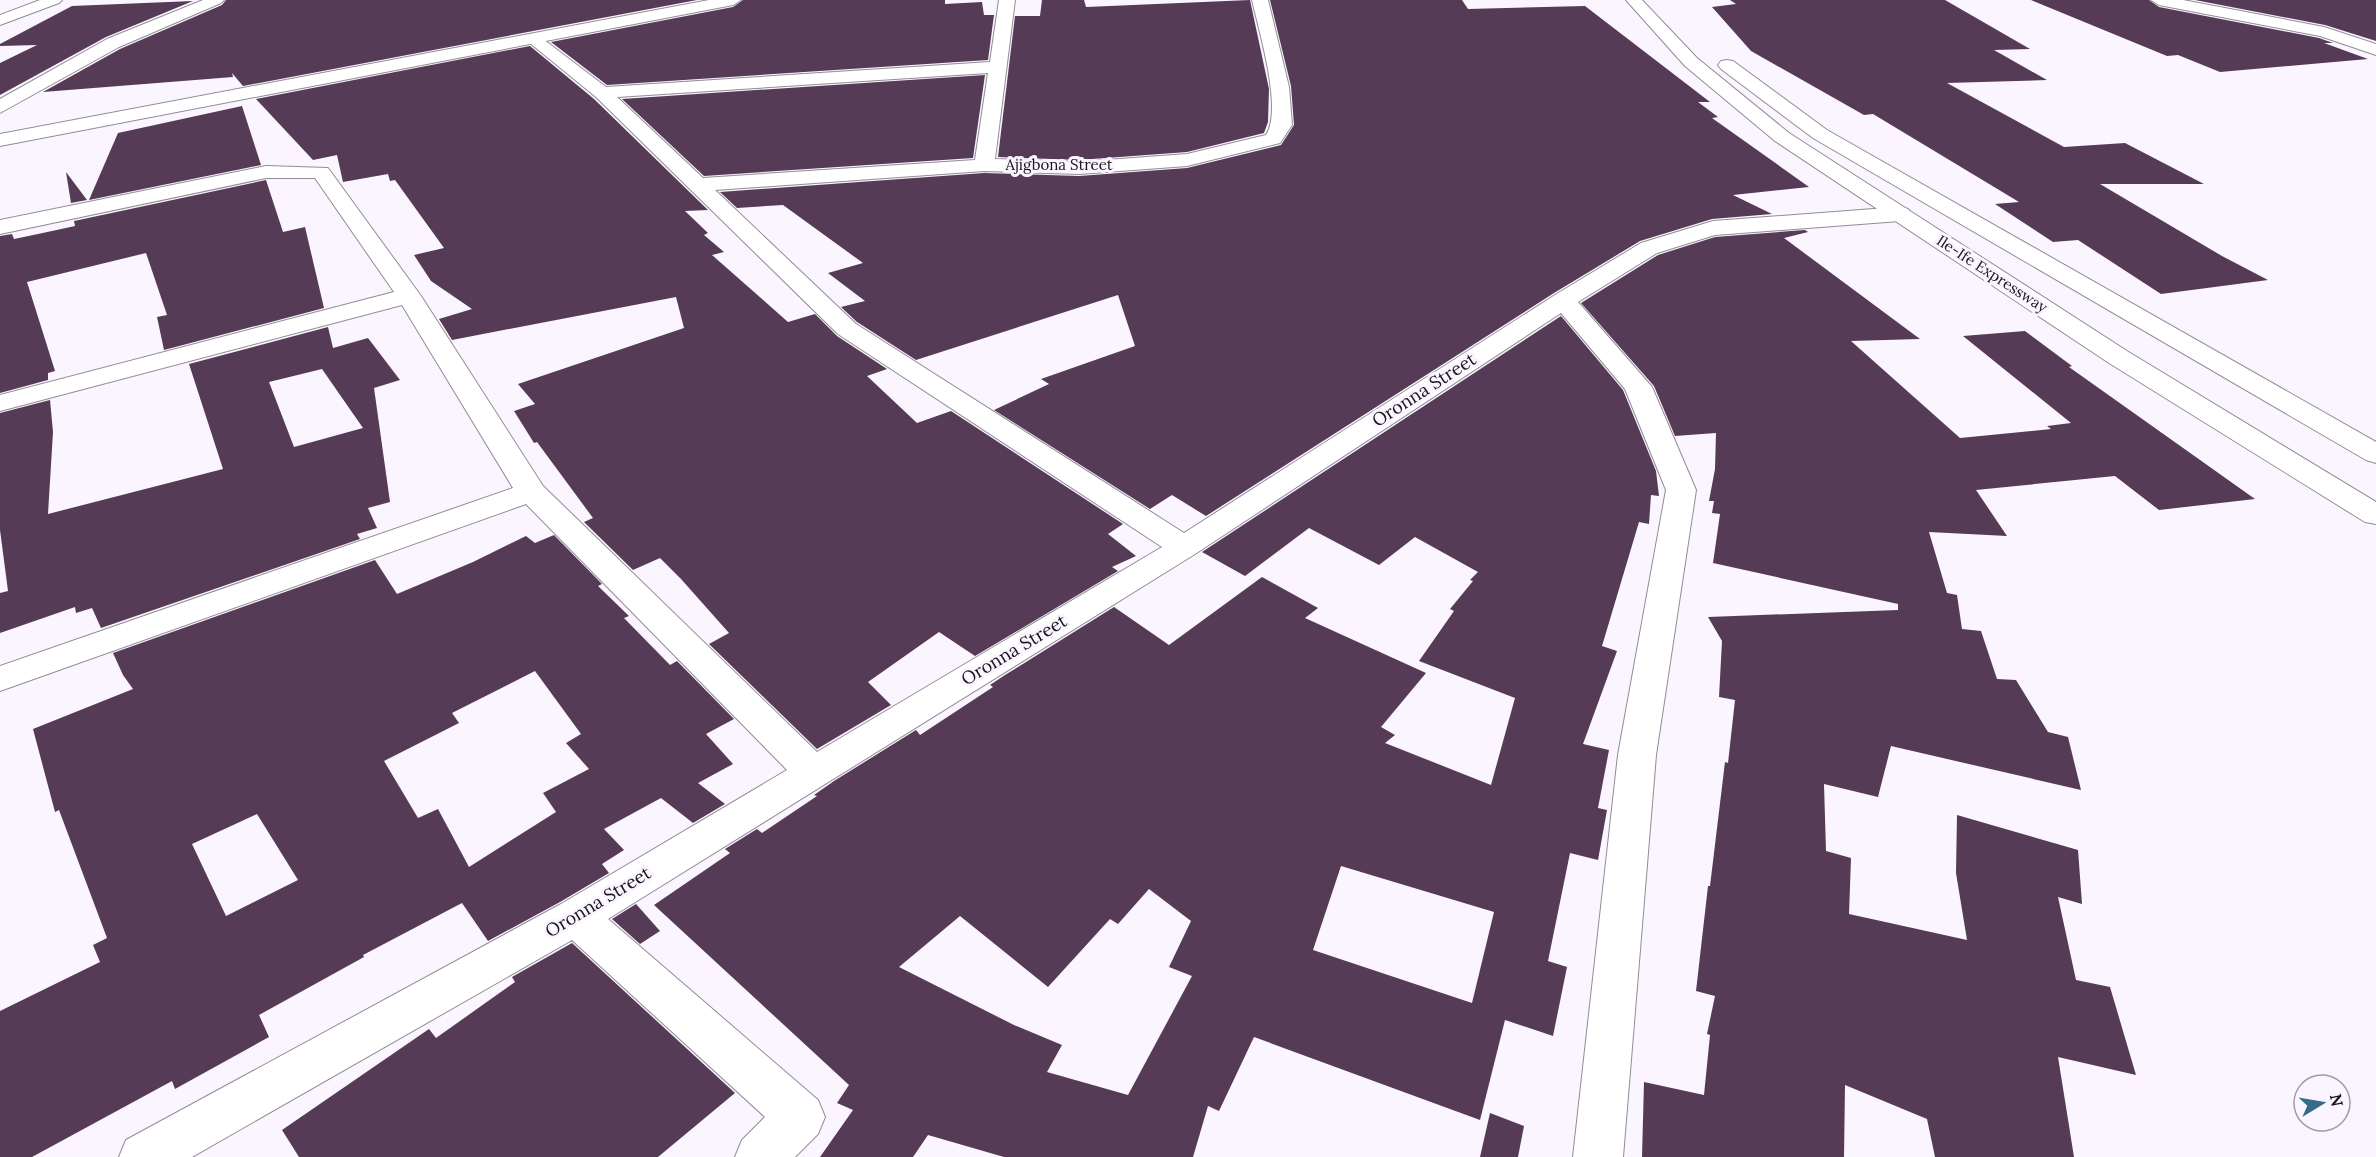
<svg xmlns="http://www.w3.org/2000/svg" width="2376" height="1157" viewBox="0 0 2376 1157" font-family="Lora,serif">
<rect width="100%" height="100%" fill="#fbf5ff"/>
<g fill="#553b56" fill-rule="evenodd">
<path d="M226,0h471l-454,86 -11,-13 1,4 -190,15 77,-43 102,-44z"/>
<path d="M743,0h202v4l37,-2 2,13h10l-6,45 -381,25 -56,-43 182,-35z"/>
<path d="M1042,0h42l2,7 164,-7 19,89 -1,33 -4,11 -77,19 -108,8 -81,-3 17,-141h25z"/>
<path d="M1270,0h192l6,9 117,-3 125,96h-12l20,15 -6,1 97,69 -76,8 39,19 -60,5 -72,22 -86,52 -348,223 -34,-21 -22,14 -156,-99 55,-26 -8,-5 94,-33 -17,-51 -202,65 -59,-38 -16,-15 24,-6 -37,-28 35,-10 -80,-58 -46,3 -17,-16 264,-19 95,3 108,-8 94,-23 13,-20 -3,-39z"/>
<path d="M1730,0h215l85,49 -36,1 53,30 -100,3 117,64 61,-4 79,41h-104l122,72 46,24 -107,14 -83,-54 -25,2 -58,-38 24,-2 -146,-88 -9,1 -113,-64 -39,-44 24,-3z"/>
<path d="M2031,0h118l10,7 160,31 14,5h-9l44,16 -148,13 -42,-17 -11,1z"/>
<path d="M2195,0h181v41l-51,-16z"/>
<path d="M193,1l-87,36 -106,58v-32l37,-18 -37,1v-2l72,-38z"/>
<path d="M530,46l64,53 114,111 -23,1 23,22 -4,2 20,17 -12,3 76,67 27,-8 22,22 50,33 -20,7 50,47 34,-12 172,113 -15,10 28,22 -24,11 6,4 -143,85 -36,-24 -71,50 23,23 -74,44 -108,-105 20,-11 -48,-54 -21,-21 -27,12 -49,-48 9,-4 -56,-76 -3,1 -20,-32 21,-7 -17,-20 166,-56 -8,-31 -224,43 -13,-21 33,-10 -41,-28 -17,-26 30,-7 -49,-68 -5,1 -2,-7 -45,8 -6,-27 -24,5 -57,-61z"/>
<path d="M985,75l-12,83 -269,18 -82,-77z"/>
<path d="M242,106l19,59 -172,35 29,-67z"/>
<path d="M66,172l21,28 -16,3z"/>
<path d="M266,180l17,52 22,-5 19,81 -160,42 -7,-33 10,-2 -21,-62 -119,29 28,89 -7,2v7l-48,13v-157l12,-2 2,5 24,-5 37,-8 -1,-5z"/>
<path d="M1805,230l3,2 -24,6 136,101 -69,2 109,97 91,-9 -4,-3 24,-3 -108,-87 62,-5 47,35 -3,1 186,132 -96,11 -44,-34 -139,14 31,46 -78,-4 18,61 10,2 5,34 19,2 16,48 19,1 32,52 20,5 13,53 -190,-44 -13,51 -54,-13 2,67 25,7 -2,56 118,26 -11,-67 1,-58 121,35 4,54 -24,-7 18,83 34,7 26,88 -78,-18 16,100h-139l-8,-38 -82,-34 -1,72h-202l2,-75 60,13 6,-60 -3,-1 8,-38 -19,-5 12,-105h2l15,-124 3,1 7,-63 -16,-3 3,-56 -14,-24 190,-7v-6l-185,-41 7,-49 -8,-1 2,-12h-5l6,-32 1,-36 -41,3 -21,-50 -73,-83 77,-48 57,-18z"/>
<path d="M1561,316l62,74 33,81 3,25 -8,-1 -2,29 -10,-2 -37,124 15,5 -34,93 26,6 -11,58 9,2 -9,50 -28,-7 -22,108 19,6 -14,69 -48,-16 -25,100 -226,-83 -35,74 -11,-5 -15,51h-189l-76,-22 -15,22h-93l33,-47 -16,-7 12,-18 -195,-180 76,-52 -5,-4 32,-20 5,4 55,-37 -3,-1 20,-14 82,-51 4,5 73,-48 -3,-2 15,-10 109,-68 55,38 93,-68 56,31 -13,10 121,55 -45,54 14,8 -10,8 106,42 24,-87 -96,-37 35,-50 -4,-2 23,-28 -3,-1 8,-8 -63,-35 -36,28 -70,-37 -64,48 -43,-24zM1341,866l153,46 -22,91 -159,-53zM1149,889l42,32 -22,46 23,9 -64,119 -81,-23 15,-27 -48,-20 -115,-58 61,-51 88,71 62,-68 8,5z"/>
<path d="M328,327l5,21 35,-10 32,42 -26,8 16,114 -22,6 9,20 -20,6 3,5 -259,89 -9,-20 -16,5 -1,-6 -75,26v-40l8,-2 -8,-61v-117l50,-13 3,32 -5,82 175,-45 -34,-105zM322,369l41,59 -69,19 -25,-65z"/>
<path d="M554,535l48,49 -4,2 31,30 -5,2 46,47 7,-4 57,58 -28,15 27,30 -35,19 27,21 -32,19 -32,-25 -57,31 20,21 -22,14 7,9 -49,29 -72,39 -26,-38 -99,52 1,2 -105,58 10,22 -94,52 -3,-8 -140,76h-32v-146l100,-49 -7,-17 14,-7 -48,-128 -4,2 -22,-83 100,-40 -10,-14 -10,-22 262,-93 22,34 76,-32 53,-26 9,7zM535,671l46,63 -15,9 23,26 -46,24 13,19 -87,55 -31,-58 -20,9 -34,-57 75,-38 -7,-10zM257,814l41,66 -72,36 -34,-72z"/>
<path d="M636,904l24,27 -20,13 -28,-25z"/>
<path d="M572,943l163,150 -77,64h-359l-17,-27 147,-101 7,9 79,-56 -3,-5z"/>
<path d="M1490,1113l34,13 -6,31h-38z"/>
</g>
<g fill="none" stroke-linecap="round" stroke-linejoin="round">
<defs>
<g id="minor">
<path d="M40,0h22l-3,3 -59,22v-10z"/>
<path d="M203,0h21l-3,3 -102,44 -119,66v-14l107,-60z"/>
<path d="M999,0h16l-20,159 84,3 108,-8 79,-19c17,-26 -7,-104 -14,-135h16l21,87 3,38 -12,18 -93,23 -108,8 -95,-3 -269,19 141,134 328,209 371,-238 86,-52 72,-22 187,-14 8,2 3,5 -3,5 -8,2 -185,14 -58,18 -79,49 74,85 44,103 -40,265 -33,402h-50l45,-402 48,-265 -41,-101 -64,-76 -366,241 -587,365 210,181 7,17 -7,17 -23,23h-60l7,-17 23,-23 -193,-177 -380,217h-73l7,-17 435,-236 226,-134 -261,-266 -526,187v-25l513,-178 -111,-183 -402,106v-16l394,-103 -79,-114h-49l-266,56v-14l266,-54 62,2 93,128 122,190 274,266 345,-205 -324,-213 -242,-237 -71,-58 2,-3h12l67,51 384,-25zM988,73l-13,87 -272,18 -86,-81z"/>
<path d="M2151,0h32l141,27 52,17v11l-56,-19 -161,-31z"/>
</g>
<g id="primary">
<path d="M709,0h32l-8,5 -733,141v-12z"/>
<path d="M1626,0h16l55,58 92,75 338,218 249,151v22l-11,-2 -256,-159 -334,-222 -90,-75z"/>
<path d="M1727,60l6,1 94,69 549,312v21l-10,-3 -553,-322 -92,-69 -3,-4 3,-4z"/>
</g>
</defs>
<use href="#minor" stroke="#928c95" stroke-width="2"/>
<use href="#primary" stroke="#928c95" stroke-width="2"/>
<use href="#minor" fill="#fff" fill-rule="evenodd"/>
<use href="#primary" fill="#fff" fill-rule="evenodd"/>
</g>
<g text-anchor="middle" stroke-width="6" stroke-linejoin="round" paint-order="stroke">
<g font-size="15" fill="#19171b" stroke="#fbf5ff">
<text x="1059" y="170">Ajigbona Street</text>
<text transform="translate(1992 274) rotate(33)" y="5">Ile-Ife Expressway</text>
</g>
<g font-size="18" fill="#19171b" stroke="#fbf5ff">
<text transform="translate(1424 390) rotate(-33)" y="6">Oronna Street</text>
<text transform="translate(1014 650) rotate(-31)" y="6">Oronna Street</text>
<text transform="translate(598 902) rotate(-31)" y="6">Oronna Street</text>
</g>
</g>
<g transform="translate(2322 1103) rotate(79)"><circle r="28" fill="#fbf5ff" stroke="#a19ca4" stroke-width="1.5"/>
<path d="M0-4.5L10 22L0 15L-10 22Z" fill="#356d87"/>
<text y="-9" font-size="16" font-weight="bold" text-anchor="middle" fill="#19171b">N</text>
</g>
</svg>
